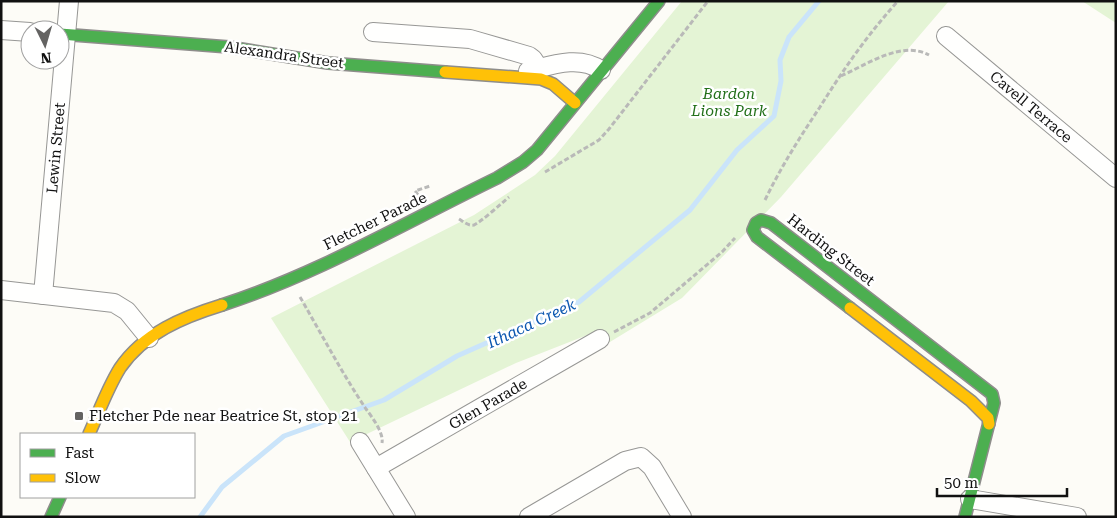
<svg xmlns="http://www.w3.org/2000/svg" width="1117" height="518" viewBox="0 0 1117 518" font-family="'Roboto Serif',serif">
<rect width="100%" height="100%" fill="#fdfcf7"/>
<g fill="#e4f4d5">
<path d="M682,1h267l-168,196 -99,101 -77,47 -10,-13 -79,31 -166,79 -79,-124 203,-103 61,-40 20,-19z"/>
<path d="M1082,1h34v22z"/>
</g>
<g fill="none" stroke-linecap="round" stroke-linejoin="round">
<path stroke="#cae4fa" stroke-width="5" d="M200,517l22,-30 62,-51 100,-36 73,-44 122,-54 111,-92 47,-60 37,-34 7,-35 -1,-21 9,-23 30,-36"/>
<defs>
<g id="street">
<path d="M1,30l29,2"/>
<path d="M373,32l97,7 59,17 4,3 6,9"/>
<path d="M946,36l170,142"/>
<path d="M528,71c24,-6 51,-16 73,-1"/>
<path d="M1,290l113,13 13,8 22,27"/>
<path d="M43,295l26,-294"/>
<path d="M360,442l46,75"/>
<path d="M376,468l224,-129"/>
<path d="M970,499l107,18"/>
<path d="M529,517l96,-56 16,-4 11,10 30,50"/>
</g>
<g id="fast">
<path d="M60,34l169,13 99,16 117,9"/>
<path d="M222,305c96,-31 184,-83 275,-127l26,-16 14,-12 122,-149"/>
<path d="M850,308l-93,-71 -4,-7 3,-7 5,-3 10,3 221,171 2,9 -29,114"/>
<path d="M51,517l9,-20"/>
</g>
<g id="slow">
<path d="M445,72l96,7 12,5 22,19"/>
<path d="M850,308l121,93 17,17 1,6"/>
<path d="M89,434c10,-22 18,-45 31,-66 24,-35 63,-51 102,-63"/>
</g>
</defs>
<use href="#street" stroke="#979795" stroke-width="20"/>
<use href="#fast" stroke="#8e8d8b" stroke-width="14"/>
<use href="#slow" stroke="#8e8d8b" stroke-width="14"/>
<g stroke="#b9b9b8" stroke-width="3" stroke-dasharray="5 2.5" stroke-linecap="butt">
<path d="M841,76c25,-11 60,-36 88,-21"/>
<path d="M545,172l54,-32 10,-11 99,-128"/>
<path d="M418,195l-3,-4 15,-5"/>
<path d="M765,200c16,-33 35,-63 55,-93 23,-37 48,-73 78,-106"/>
<path d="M459,219c5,3 9,7 15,6 7,-3 28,-22 35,-28"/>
<path d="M300,297c22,38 42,76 66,112 6,8 18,24 16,34"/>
<path d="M614,332l36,-19 72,-61 13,-14"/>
</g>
<use href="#street" stroke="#fffffe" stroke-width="18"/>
<use href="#fast" stroke="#4caf50" stroke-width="11"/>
<use href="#slow" stroke="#ffc107" stroke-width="11"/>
</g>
<rect fill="#646362" stroke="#fff" stroke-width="2" x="74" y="411" width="10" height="10" rx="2.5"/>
<g text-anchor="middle" stroke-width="5" stroke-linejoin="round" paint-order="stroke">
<g font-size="15" fill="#111" stroke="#fff">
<text transform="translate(284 55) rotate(8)" y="5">Alexandra Street</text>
<text transform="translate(1031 107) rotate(40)" y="5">Cavell Terrace</text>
<text transform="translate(56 148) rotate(-85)" y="5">Lewin Street</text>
<text transform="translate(375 221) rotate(-26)" y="5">Fletcher Parade</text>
<text transform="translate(831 250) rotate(38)" y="5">Harding Street</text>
<text transform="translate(488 404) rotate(-30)" y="5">Glen Parade</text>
</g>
<g font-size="15" font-style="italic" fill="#23701a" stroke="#fff">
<text x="729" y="99">Bardon<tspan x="729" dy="17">Lions Park</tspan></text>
</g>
<g font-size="15" fill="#111" stroke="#fff" text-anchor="start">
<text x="89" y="421">Fletcher Pde near Beatrice St, stop 21</text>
</g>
<g font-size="16" font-style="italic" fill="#0d58b0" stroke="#fff">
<text transform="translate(531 323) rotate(-25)" y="6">Ithaca Creek</text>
</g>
</g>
<rect width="1117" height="518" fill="none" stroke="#111111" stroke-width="5"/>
<rect x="20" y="433" width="175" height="65" fill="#ffffff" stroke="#a0a0a0"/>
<rect x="30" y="449" width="25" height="8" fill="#4caf50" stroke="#a0a0a0"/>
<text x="65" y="458" font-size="15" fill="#111111">Fast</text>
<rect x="30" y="474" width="25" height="8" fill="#ffc107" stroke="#a0a0a0"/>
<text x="65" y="483" font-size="15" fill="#111111">Slow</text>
<g transform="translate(45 45) rotate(175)"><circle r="24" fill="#ffffff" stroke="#a0a0a0"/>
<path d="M0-4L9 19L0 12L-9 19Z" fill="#646362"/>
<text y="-8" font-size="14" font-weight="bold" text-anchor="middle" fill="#111111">N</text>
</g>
<path d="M937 488v8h130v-8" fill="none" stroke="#111111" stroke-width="2.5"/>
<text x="944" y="488" font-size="15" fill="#111111" stroke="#ffffff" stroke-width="4" paint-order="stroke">50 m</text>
</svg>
